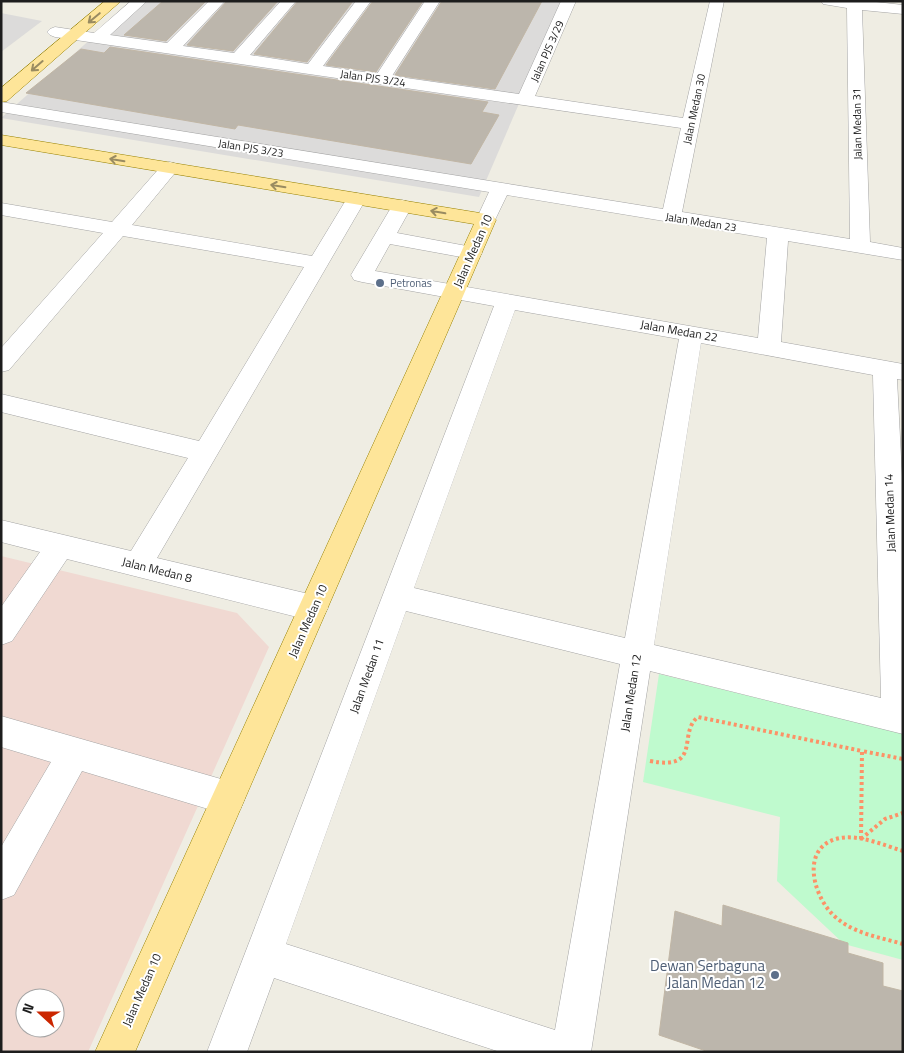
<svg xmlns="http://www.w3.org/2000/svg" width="904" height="1053" viewBox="0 0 904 1053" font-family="'Titillium Web',sans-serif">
<rect width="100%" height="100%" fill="#efede3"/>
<g fill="#dcdbda">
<path d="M134,1h429l-84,196 -478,-79z"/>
<path d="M1,13l41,8 -41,31z"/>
</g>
<path fill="#f0d9d2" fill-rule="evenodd" d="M1,556l236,57 32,34 -181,405h-87zM25,998h30v30h-30z"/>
<path fill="#bfface" d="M659,674l244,59v227l-59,-16 -67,-63 3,-64 -137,-35z"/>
<g fill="#bcb6ac" stroke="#c1b6a5">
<path d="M163,1h43l-40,40 -42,-6z"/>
<path d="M227,1h51l-45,50 -46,-6z"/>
<path d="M298,1h55l-46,61 -53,-8z"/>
<path d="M373,1h50l-47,71 -50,-7z"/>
<path d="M442,1h100l-47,88 -100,-14z"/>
<path d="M110,47l378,55 -6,10 17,3 -28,49 -233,-39 -3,4 -209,-36 55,-44 23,4z"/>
<path d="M723,905l125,38v10l35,10v23l20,5v61h-194l-50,-17 16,-124 47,15z"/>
</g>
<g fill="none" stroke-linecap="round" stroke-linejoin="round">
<defs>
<g id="minor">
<path d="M131,1h16l-37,34 57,8 42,-42h16l-42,45 51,7 47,-52h15l-46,54 58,9 48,-63h15l-48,65 54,8 48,-73h15l-48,75 127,18 42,-93h15l-41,95 148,22 27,-117h14l-42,211 168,27 -3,-231 -24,-4 -2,-3h46l36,4v9l-41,-4 8,232 33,6v12l-115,-19 -7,101 122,22v16l-6,-1 6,117v238l-253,-63 -59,381h-91l-226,-74 -27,74h-40l287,-746 -132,-24 -8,-2 -3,-5 41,-69 3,-4 7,-2 7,2 3,4 -15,27 75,14 7,1 3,5 -3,5 -7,1 -82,-15 -15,27 383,67 9,-100 -260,-43 -14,29 -7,2 -7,-2 -3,-4 13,-28 -488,-80v-10l662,107 18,-81 -626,-91 -5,-2 -3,-3 3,-3 5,-2 39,6zM515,310l164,29 -54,299 -211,-50zM701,343l172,32 8,323 -227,-53zM406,611l214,53 -65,366 -269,-86z"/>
<path d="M170,162l7,2 2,4 -47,57 180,31 37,-61 7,-2 7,2 3,4 -209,359 156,37 10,4 5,9 -5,9 -10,4 -246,-62 -55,82 -11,4v-38l39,-55 -39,-10v-22l130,31 57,-93 -187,-46v-18l198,47 105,-174 -181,-31 -114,134 -8,2v-24l102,-115 -102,-18v-12l111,19 51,-58z"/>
<path d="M1,716l227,65 12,5 5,12 -5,12 -12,5 -146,-44 -68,124 -13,5v-53l50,-85 -50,-15z"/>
</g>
<g id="major">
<path d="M105,1h16l-114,100 -6,1v-14z"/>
<path d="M1,135l485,79 7,2 3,4 -361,832h-40l379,-828 -473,-79z"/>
</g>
</defs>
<use href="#minor" stroke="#a4a4a4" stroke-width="1"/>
<use href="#major" stroke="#978100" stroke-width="1"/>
<g stroke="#fc9267" stroke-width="4" stroke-dasharray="3 3" stroke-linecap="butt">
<path d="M650,761c53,10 27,-28 48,-44l164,34"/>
<path d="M861,839l1,-88 41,8"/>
<path d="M861,839l24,-20 18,-6"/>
<path d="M903,851c-20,-6 -46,-18 -67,-12 -38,11 -21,64 3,81 18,14 43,18 64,24"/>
</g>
<use href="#minor" fill="#fff" fill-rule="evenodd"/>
<use href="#major" fill="#fee599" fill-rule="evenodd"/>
</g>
<defs><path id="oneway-shaft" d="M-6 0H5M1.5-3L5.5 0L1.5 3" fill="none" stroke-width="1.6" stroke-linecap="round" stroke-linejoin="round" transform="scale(1.25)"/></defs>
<g stroke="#998b61">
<use href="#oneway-shaft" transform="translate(94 18) rotate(140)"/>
<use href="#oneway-shaft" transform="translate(37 66) rotate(139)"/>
<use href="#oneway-shaft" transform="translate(117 160) rotate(-171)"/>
<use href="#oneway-shaft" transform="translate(278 186) rotate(-171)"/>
<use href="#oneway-shaft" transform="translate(438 212) rotate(-170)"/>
</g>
<g fill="#5c6f8a" stroke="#fff" stroke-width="2">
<circle cx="380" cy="283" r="5"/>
<circle cx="775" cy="975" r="5"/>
</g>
<g text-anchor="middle" stroke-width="4" stroke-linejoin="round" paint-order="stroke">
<g font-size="11" fill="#1d1d1d" stroke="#fff">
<text transform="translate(547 51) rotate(-66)" y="4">Jalan PJS 3/29</text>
<text transform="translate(373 78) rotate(8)" y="4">Jalan PJS 3/24</text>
<text transform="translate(694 109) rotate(-78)" y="4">Jalan Medan 30</text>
<text transform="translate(857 124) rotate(-91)" y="4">Jalan Medan 31</text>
<text transform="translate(251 148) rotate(9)" y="4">Jalan PJS 3/23</text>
<text transform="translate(701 222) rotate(9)" y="4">Jalan Medan 23</text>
</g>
<g font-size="11" fill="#4e5e75" stroke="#fff" text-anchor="start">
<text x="390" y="287">Petronas</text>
</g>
<g font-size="12" fill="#1d1d1d" stroke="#fff">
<text transform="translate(473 251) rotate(-66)" y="4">Jalan Medan 10</text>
<text transform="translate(679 331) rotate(10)" y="4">Jalan Medan 22</text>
<text transform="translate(890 513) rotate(-92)" y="4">Jalan Medan 14</text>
<text transform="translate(157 570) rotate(14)" y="4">Jalan Medan 8</text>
<text transform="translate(308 621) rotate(-66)" y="4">Jalan Medan 10</text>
<text transform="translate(367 676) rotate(-70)" y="4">Jalan Medan 11</text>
<text transform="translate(631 693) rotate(-81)" y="4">Jalan Medan 12</text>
<text transform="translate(142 990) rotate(-66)" y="4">Jalan Medan 10</text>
</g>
<g font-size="15" fill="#4e5e75" stroke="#fff" text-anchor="end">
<text x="765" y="971">Dewan Serbaguna<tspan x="765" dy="17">Jalan Medan 12</tspan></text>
</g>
</g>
<rect width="904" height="1053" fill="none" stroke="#1d1d1d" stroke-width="5"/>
<g transform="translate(40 1013) rotate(291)"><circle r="24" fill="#ffffff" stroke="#a5a5a5"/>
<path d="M0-4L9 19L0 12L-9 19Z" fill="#cb2600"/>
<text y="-8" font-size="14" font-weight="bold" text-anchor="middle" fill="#1d1d1d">N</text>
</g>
</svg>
